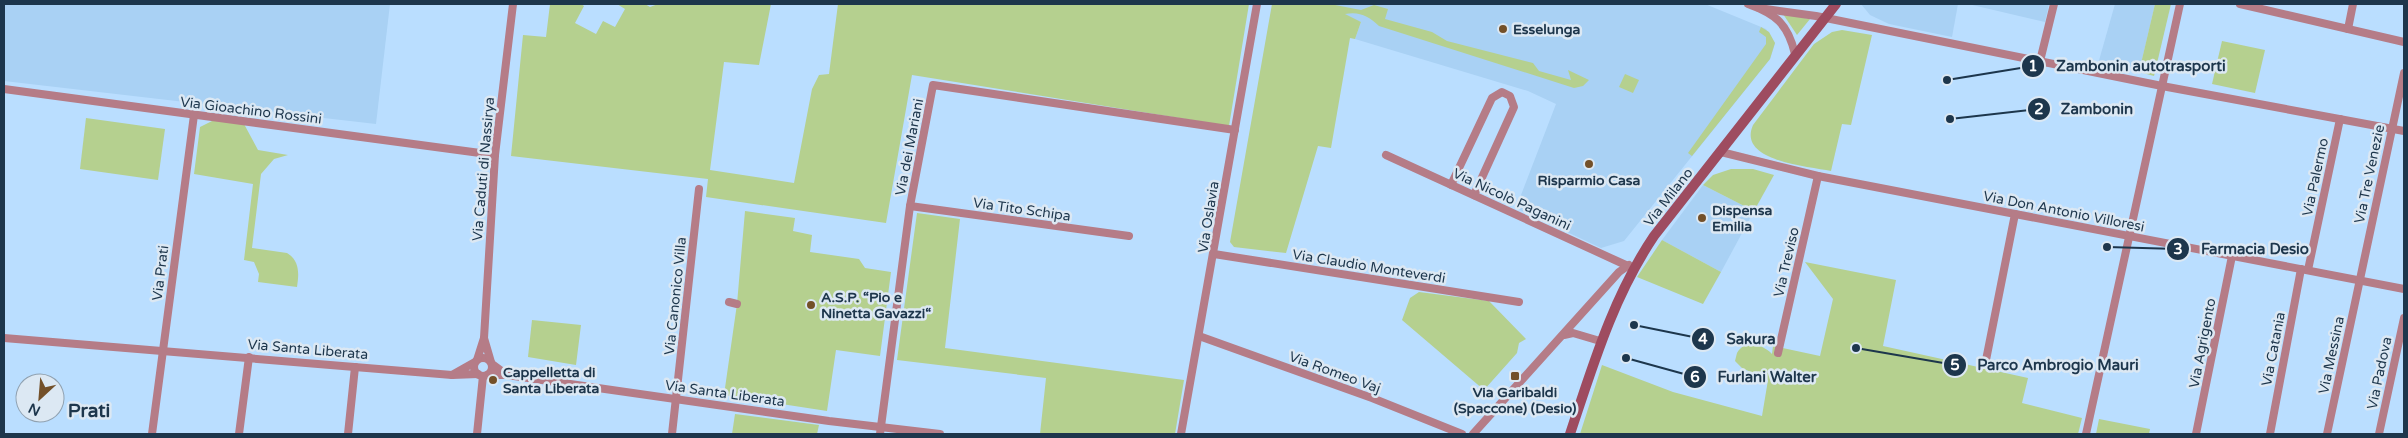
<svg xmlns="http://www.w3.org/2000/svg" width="2408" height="438" viewBox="0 0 2408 438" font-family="'Varela Round',sans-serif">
<rect width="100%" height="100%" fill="#badeff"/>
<g fill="#a9d1f4">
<path d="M4,4h386l-14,120 -372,-43z"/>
<path d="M1292,4h413l61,25 9,14 -5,16 -146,182 -23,7 -85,-40 40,-104 -28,-13 -173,-52 6,-17z"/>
<path d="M1861,4h97l-6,33 -63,-13 -19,-9z"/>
<path d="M1968,4h81l-4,18z"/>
<path d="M2115,4h40l-16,68 -41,-8z"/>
<path d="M1703,185l51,26 -33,61 -59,-32z"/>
</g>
<g fill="#b5d08f">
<path d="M550,4h31l3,2 -9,17 21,11 7,-13 12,6 10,-18 -8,-5h28l5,3 8,-3h113l-12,61 -35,-3 -14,108 84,13 18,-94 7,-14 10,-1 9,-70h411l-20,122 -317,-51 -26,148 -180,-26 2,-18 -197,-23 12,-121 23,2z"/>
<path d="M1272,4h58l31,6 13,-5 14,4 -3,10 47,13 15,9 86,22 6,8 32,9 -3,-10 21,10 -6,6 -9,2 -195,-62c-10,-10 -20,-15 -34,-12l16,8 -6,17 -5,-1 -19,110 -13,-2 -32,107 -52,-6 -4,-5z"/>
<path d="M2155,4h16l-17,72 -15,-4z"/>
<path d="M1783,14l27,5 -13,16z"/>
<path d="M1761,27l8,5 6,11 -5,16 -78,97 -4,-3 78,-109v-7l-7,-5z"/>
<path d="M1842,30l30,5 -21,90 -9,-1 -11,47c-24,-5 -94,-10 -78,-46l61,-81 18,-12z"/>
<path d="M2222,41l43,9 -10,43 -43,-9z"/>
<path d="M1625,74l14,6 -6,13 -14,-6z"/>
<path d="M86,118l79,11 -7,51 -78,-11z"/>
<path d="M214,120l30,4 14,26 30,5 -14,4 -13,15 -9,74 35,5c13,8 12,21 10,34l-39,-5 1,-8 -5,-12 -10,-2 9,-76 -59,-10 6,-47z"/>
<path d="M1731,169h22l21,6 -20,36 -51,-26 10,-10z"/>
<path d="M745,211l50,7 -2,13 19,4 -2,17 49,7 6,9 26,4 -11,84 -44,-6 -9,61 -103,-16 13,-91z"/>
<path d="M917,213l43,6 -15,129 239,32 -9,54h-135l6,-56 -149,-18z"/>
<path d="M1662,240l59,32 -18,32 -66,-27z"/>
<path d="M1805,262l91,18 -13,66 145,32 -6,25 60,15 -4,16h-498l22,-69 71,27 89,24 6,-36 -26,-12 -7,-7 2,-8c8,-14 25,-9 35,1l1,-8 47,10 13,-57z"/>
<path d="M1419,292l70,9 37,38 -7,4 -2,10 -33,37 -82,-70 8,-22z"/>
<path d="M532,320l49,5 -5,40 -48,-8z"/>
<path d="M735,414l84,11 -2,9h-85z"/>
<path d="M2099,419l51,10 -1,5h-53z"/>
</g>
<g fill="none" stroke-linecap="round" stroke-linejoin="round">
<g stroke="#b57c87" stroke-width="8">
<path d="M1748,4c28,10 40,20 47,50"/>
<path d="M2240,4l164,38"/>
<path d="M1759,8l57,8 346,70 242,45"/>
<path d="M2348,29l5,-25"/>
<path d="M2040,61l14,-57"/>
<path d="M4,89l491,66"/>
<path d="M1721,152l97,24 586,113"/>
<path d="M1386,155l242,111"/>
<path d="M1451,185l41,-87 10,-6 8,4 4,11 -40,88"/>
<path d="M910,206l219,30"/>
<path d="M1214,254l305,48"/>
<path d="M2308,270l32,-151"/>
<path d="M729,302l8,2"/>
<path d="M1564,335l9,-2 27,8"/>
<path d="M1199,336l173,62 90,36"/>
<path d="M4,338l448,37"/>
<path d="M484,338l11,-183 18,-151"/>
<path d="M1778,353l40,-177"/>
<circle cx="483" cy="367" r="9"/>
<path d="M477,360l7,-22 7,24"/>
<path d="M1986,360l29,-146"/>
<path d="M475,362l-23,13 26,-1"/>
<path d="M488,375h19l-15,-11"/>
<path d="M507,375l322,46 111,13"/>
<path d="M152,434l42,-319"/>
<path d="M239,434l10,-77"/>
<path d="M348,434l7,-67"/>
<path d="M477,434l6,-58"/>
<path d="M672,434l27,-245"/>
<path d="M880,434l30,-228 23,-121 302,45"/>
<path d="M1181,434l76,-430"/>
<path d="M1473,434l146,-162 10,-7"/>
<path d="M2086,434l94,-430"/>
<path d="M2196,434l36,-178"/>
<path d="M2270,434l31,-165"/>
<path d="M2327,434l77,-361"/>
<path d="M2379,434l25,-116"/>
</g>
<path stroke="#9e4c60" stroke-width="10" d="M1570,434c23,-69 43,-137 84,-198l182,-232"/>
</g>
<g fill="#735029" stroke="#dce8f3" stroke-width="2">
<circle cx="1503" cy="29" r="5"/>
<circle cx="1589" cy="164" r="5"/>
<circle cx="1702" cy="218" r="5"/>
<circle cx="811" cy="305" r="5"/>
<rect x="1510" y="371" width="10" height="10" rx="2.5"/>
<circle cx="493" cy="380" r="5"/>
</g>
<g text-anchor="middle" stroke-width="5" stroke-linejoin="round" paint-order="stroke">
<g font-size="14" font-weight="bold" fill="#1d364c" stroke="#dce8f3" text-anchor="start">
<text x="1513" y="34">Esselunga</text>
<text x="1589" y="185" text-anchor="middle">Risparmio Casa</text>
<text x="1712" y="215">Dispensa<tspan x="1712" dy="16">Emilia</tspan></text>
<text x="821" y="302">A.S.P. “Pio e<tspan x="821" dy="16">Ninetta Gavazzi“</tspan></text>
<text x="503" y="377">Cappelletta di<tspan x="503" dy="16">Santa Liberata</tspan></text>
<text x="1515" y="397" text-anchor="middle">Via Garibaldi<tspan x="1515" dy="16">(Spaccone) (Desio)</tspan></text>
</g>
<g font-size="14" fill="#1d364c" stroke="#dce8f3">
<text transform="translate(251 110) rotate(7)" y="5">Via Gioachino Rossini</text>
<text transform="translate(909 147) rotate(-79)" y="5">Via dei Mariani</text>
<text transform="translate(483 169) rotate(-85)" y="5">Via Caduti di Nassirya</text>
<text transform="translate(2369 174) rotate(-78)" y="5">Via Tre Venezie</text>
<text transform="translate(2315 177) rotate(-78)" y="5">Via Palermo</text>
<text transform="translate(1668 197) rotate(-52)" y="5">Via Milano</text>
<text transform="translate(1512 199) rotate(25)" y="5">Via Nicolò Paganini</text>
<text transform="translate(1022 209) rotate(8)" y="5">Via Tito Schipa</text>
<text transform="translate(2064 211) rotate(11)" y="5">Via Don Antonio Villoresi</text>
<text transform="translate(1208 217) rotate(-81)" y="5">Via Oslavia</text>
<text transform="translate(1786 262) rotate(-77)" y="5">Via Treviso</text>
<text transform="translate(1369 266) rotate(9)" y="5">Via Claudio Monteverdi</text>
<text transform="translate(160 273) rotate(-83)" y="5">Via Prati</text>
<text transform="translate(675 296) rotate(-84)" y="5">Via Canonico Villa</text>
<text transform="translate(2202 343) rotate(-79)" y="5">Via Agrigento</text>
<text transform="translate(308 349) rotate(5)" y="5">Via Santa Liberata</text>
<text transform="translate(2273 349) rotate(-79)" y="5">Via Catania</text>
<text transform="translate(2331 355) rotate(-78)" y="5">Via Messina</text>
<text transform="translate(1335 372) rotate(20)" y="5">Via Romeo Vaj</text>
<text transform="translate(2379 373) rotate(-78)" y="5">Via Padova</text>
<text transform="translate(725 393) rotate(8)" y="5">Via Santa Liberata</text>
</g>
<g font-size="19" font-weight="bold" fill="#1d364c" stroke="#dce8f3">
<text x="89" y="417">Prati</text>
</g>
</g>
<path fill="none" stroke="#1d364c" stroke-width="2" d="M1947 80L2033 66M1950 119L2039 109M2107 247L2178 249M1634 325L1703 339M1856 348L1955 365M1626 358L1695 377"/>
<g fill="#1d364c" stroke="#dce8f3" stroke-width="2">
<circle cx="1947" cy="80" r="5"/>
<circle cx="1950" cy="119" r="5"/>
<circle cx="2107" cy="247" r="5"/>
<circle cx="1634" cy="325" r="5"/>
<circle cx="1856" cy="348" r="5"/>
<circle cx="1626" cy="358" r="5"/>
<circle cx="2033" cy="66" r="12"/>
<circle cx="2039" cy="109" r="12"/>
<circle cx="2178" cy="249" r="12"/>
<circle cx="1703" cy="339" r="12"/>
<circle cx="1955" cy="365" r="12"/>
<circle cx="1695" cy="377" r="12"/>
</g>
<g font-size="15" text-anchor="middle" font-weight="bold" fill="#fff">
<text x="2033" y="71">1</text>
<text x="2039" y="114">2</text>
<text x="2178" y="254">3</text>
<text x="1703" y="344">4</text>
<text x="1955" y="370">5</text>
<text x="1695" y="382">6</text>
</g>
<g font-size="15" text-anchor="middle" font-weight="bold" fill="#1d364c" stroke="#dce8f3" stroke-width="5" stroke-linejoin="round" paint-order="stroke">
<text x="2141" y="71">Zambonin autotrasporti</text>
<text x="2097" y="114">Zambonin</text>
<text x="2255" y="254">Farmacia Desio</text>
<text x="1751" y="344">Sakura</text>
<text x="2058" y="370">Parco Ambrogio Mauri</text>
<text x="1767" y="382">Furlani Walter</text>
</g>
<rect width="2408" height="438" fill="none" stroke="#1d364c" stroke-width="10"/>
<g transform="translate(40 398) rotate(206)"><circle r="24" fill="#dce8f3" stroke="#90a1b0"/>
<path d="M0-4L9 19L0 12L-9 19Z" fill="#735029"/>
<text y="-8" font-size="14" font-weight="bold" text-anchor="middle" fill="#1d364c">N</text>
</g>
</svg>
